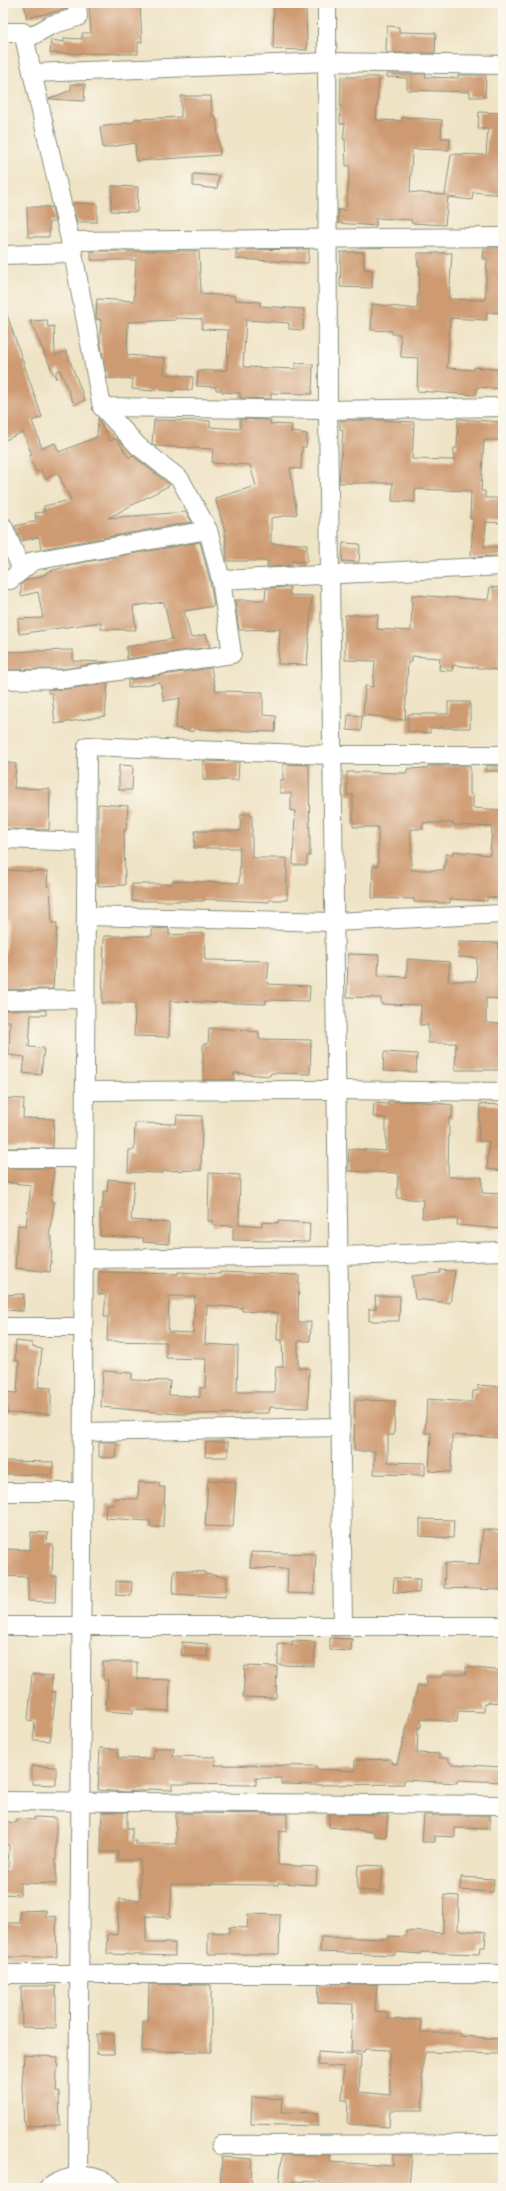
<svg xmlns="http://www.w3.org/2000/svg" width="506" height="2191" viewBox="0 0 506 2191" font-family="'Patrick Hand',sans-serif">
<rect width="100%" height="100%" fill="#fbf7ec"/>
<filter id="ink" filterUnits="userSpaceOnUse"><feTurbulence type="fractalNoise" baseFrequency=".025" numOctaves="2"/><feDisplacementMap in="SourceGraphic" scale="8" xChannelSelector="R" yChannelSelector="G"/><feConvolveMatrix kernelMatrix="1 2 1 2 8 2 1 2 1" color-interpolation-filters="sRGB"/></filter>
<filter id="wash" filterUnits="userSpaceOnUse"><feTurbulence type="fractalNoise" baseFrequency=".012" numOctaves="4" result="noise"/><feDisplacementMap in="SourceGraphic" scale="16" xChannelSelector="R" yChannelSelector="G"/><feGaussianBlur stdDeviation="0.9" result="paint"/><feColorMatrix in="noise" values="0 0 0 0 0 0 0 0 0 0 0 0 0 0 0 0 0 1.4 0 .05"/><feComposite in="paint" operator="in"/></filter>
<g filter="url(#wash)">
<rect width="100%" height="100%" fill="#efe3c5"/>
<g id="blocks">
<g fill="#ce9a71" fill-rule="evenodd">
<path d="M24,3h43v6l-40,9z"/>
<path d="M89,3h51l2,39h-4v12l-88,-1 1,-13 13,2v-4l18,1v-6h9z"/>
<path d="M274,3h32l1,47 -34,-1z"/>
<path d="M387,26l12,1v5l37,1 -1,20h-47l-2,-2z"/>
<path d="M387,74h39l-1,3 33,1v-3h28l-1,22h-15v-5l-63,-2v-12l-20,-1z"/>
<path d="M341,77h38l-3,43 26,1v-4l40,3 -1,18h9l-1,12 -37,-1 -2,43 35,3 6,-41 35,1 2,-26h-10l1,-17 24,1v82l-30,-3 -1,8 -24,-3 -3,28 -34,-2 1,-3 -36,-2v8l-38,-3v-13h8l4,-44h-4l-1,-27h-2l2,-15h-5z"/>
<path d="M71,84h14l-1,17 -35,-2 22,-9z"/>
<path d="M181,96h30l1,20h4l4,39 -84,6 -1,-18 -32,5 -3,-21 34,-5v-3l47,-2z"/>
<path d="M193,174l26,2 -2,13 -24,-3z"/>
<path d="M112,186l26,1 -1,25 -26,-1z"/>
<path d="M73,203l24,1v18h-20z"/>
<path d="M27,207h25l3,15h-6v15h-21z"/>
<path d="M484,248h19v65l-16,-1 -1,8 -36,-2 -3,50 27,2v-3l29,3v19l-26,-2 -1,8 -59,-4 1,-33 -17,-1 -1,-23h-8v-3l-21,-1 1,-26 45,5 3,-43h-2v-13h34l-3,46 36,1 2,-41h-4z"/>
<path d="M307,249h2l-1,14 -72,-4v-9z"/>
<path d="M91,251h108l2,43 34,2v4l25,2v4l44,3 -1,21 -14,-1v-6l-43,-3 -3,45 2,2 50,2v-6l18,1 -1,30 -41,-1v6l-31,-1v-5l-18,-1v-2h-6v-3l-19,-1 1,-15 29,-1 1,-40 -26,-1v-10l-26,-1v2l-48,2 -1,33 38,3 -1,16 29,3 -1,13 -16,-1 -1,2 -22,-2v2l-21,-2 1,-10 -26,-1 -7,-38 1,-20 -5,-1 1,-20 37,2 2,-41h-45z"/>
<path d="M341,252h23v17l8,1v18l-32,-1z"/>
<path d="M3,309h2l37,108 -10,4 10,27 13,-5 4,9 38,-15 1,-19 12,23 6,-3 13,20 3,-3 38,30 -62,33 78,-6 6,10 -151,27 -2,-12 -18,4 -6,-15 21,-5 -1,-8 9,-1v-6l27,-6 -14,-28 -11,7 -5,-9 -5,2 -7,-16 3,-1 -9,-23 -20,9z"/>
<path d="M47,320l1,7 6,-1 1,30 11,-5 19,49 -11,5 -14,-35 -4,1v8l-26,-58z"/>
<path d="M240,419l30,1v4l22,1 -1,7 16,2 -1,13h-4l-1,22 -11,-1 7,46 -26,4v26h36v18l-15,-1v5l-25,1 1,-6h-41l-2,-30 -10,-33 41,-12 -6,-21 -38,-2 1,-14 -58,-3 -3,-2 2,-24 56,1v6l30,2z"/>
<path d="M458,419l45,3v18h-19l-3,51h4v7h18v25l-17,-1 -2,25h19v9l-32,1 2,-38h-3l1,-28 -56,-2v13l-23,-1 1,-18h-54l4,-53 -3,-1v-9h38l36,2 -2,37 42,1v-12h3z"/>
<path d="M200,542l10,39 4,25 -30,5 7,27 15,-4 4,13 -83,12 -1,-12 46,-8 -8,-37 -31,4 3,24 -35,-1v-7l-82,12 -1,-15 25,-1 -5,-26 -17,4v-12l4,-3 22,-7 -1,-2 39,-10z"/>
<path d="M343,543l17,1 -1,18 -17,-1z"/>
<path d="M290,587v8l22,1 -5,69 -29,-1 2,-35 -41,1 -4,-30h30l1,-12z"/>
<path d="M490,587l13,1v63h-3l-2,19 -45,-5 -1,6 -13,-1 1,-12 -28,-2v6h-4l-3,58 -42,-5 2,-29 8,1 2,-26 -30,-1v-45h33l-1,14 34,2 1,-36 76,5z"/>
<path d="M73,650v11l36,1 -46,7 -60,1v-18z"/>
<path d="M211,668l5,23 47,1v23l13,1 -1,16 -81,-3v3l-19,-4 5,-30 -16,3 -4,-19 -32,6v-8z"/>
<path d="M108,683l-3,33 -50,8 -3,-31h-4v-3l18,-1z"/>
<path d="M448,702h22v26h-40v5l-22,-1v-18h40z"/>
<path d="M348,715l14,1 -1,15 -14,-1z"/>
<path d="M203,761l36,1 -1,18h-35z"/>
<path d="M3,762l13,2 -2,24 36,1 -1,41 -46,-1z"/>
<path d="M283,764l26,1 1,91h-3v9h-14l2,-54h-4v-18h-11v-13h3z"/>
<path d="M119,765l14,1 -1,24h-13z"/>
<path d="M428,766h42v28l3,1v13l30,2v88l-16,-1v4l-37,-2v4l-36,-1v-3l-42,-1 1,-32h5v-39h-25v-32h-6v-23l60,1v-4l21,-1zM423,823h31v2l38,2 -2,28 -37,-4v3h-7l-2,16h-33v-41h12z"/>
<path d="M486,766h15v5h-16z"/>
<path d="M98,804l30,2 -2,24h-2l1,55 -27,1z"/>
<path d="M241,814h11v44h35v42h-18v2l-65,-3v2h-72v-17h40v-3l67,2 1,-35h-46l1,-17h45z"/>
<path d="M3,870l45,2 -1,14h3l2,37h5l-4,66 -50,1 4,-71h-4z"/>
<path d="M152,928l17,1v6l35,-2 1,27 64,1 -2,23 43,2 -1,15 -43,-1v4l-96,-3 -1,36 -35,-1 1,-33h-33l2,-67h48z"/>
<path d="M459,942l40,1 -1,18h5v38l-17,-1v25l17,1v46h-48l1,-27h-28v-18h-8l1,-20 -40,-1v-6l-34,-1 1,-43 31,1 -1,21 29,1v-18l43,3 -2,19h28l1,-23 -19,-1z"/>
<path d="M3,1010h43v5h-15l-2,32 15,1 -3,27 -18,-2 2,-16 -16,-2 1,-34h-7z"/>
<path d="M209,1028l40,2v1l10,1v7l52,1 -1,34 -39,-1 -1,3 -36,-3v7h-31v-36h5z"/>
<path d="M384,1052l33,2 -1,18 -33,-1z"/>
<path d="M3,1098l21,1 -1,19 31,1 -1,29h-50z"/>
<path d="M388,1101l38,1 27,3 -1,13h-3l-1,59h34v16l21,1v35l-46,-4 1,-6 -36,-1 1,-18 -26,-2 1,-25 -50,-2 1,-22 37,2v-33l-13,-1 1,-14 14,1z"/>
<path d="M480,1104l22,1 1,66 -16,-2 2,-27 -11,-1z"/>
<path d="M177,1115l25,1 -1,54 -38,1v2l-35,-1 1,-22h5l1,-27 41,1z"/>
<path d="M3,1168h50l1,2 -3,32 3,1 -5,33h3l-1,13 1,1 -2,22 -35,-4 3,-43 8,1 5,-41 -28,-3z"/>
<path d="M209,1173l31,2 -1,49 23,2v-4l16,1v-2l32,2 -1,19 -76,-2v-14l-20,-1v-4h-5z"/>
<path d="M108,1179l26,3 -3,38 38,3v21l-26,-2 1,-4 -44,-2v-27h2l2,-18 3,1z"/>
<path d="M440,1270l15,1 -5,32 -35,-4 -3,-23 28,-3z"/>
<path d="M99,1272l79,2v-2l42,2v-2l79,3 -1,47h13l-1,19h-12v27h11l-1,40 -38,-1 -1,6 -91,1 -77,-7 2,-36 29,2v7l38,1 -1,14 31,2v-9h5l1,-29 -40,-1v-16l-59,-1 1,-24h-4l2,-22 -8,-1zM169,1296h26l-2,37 -25,-1zM207,1305l35,3v3l36,2 -1,27h5l1,27h-7l-2,25h-37l1,-46 -33,-2z"/>
<path d="M24,1294l-1,17 -20,-1v-15z"/>
<path d="M375,1296h25l-1,25h-30v-12h7z"/>
<path d="M16,1341l16,2v4l10,2 -4,38 13,1v26l-44,-1v-6l-4,-1v-14l14,1 2,-32 -4,-1z"/>
<path d="M478,1385l25,2v51l-51,-3 -1,37 -22,-1 2,-38h-6l2,-34 45,3 1,-11h5z"/>
<path d="M355,1400l40,1 -1,34h-6v27l37,1v12l-51,-1 1,-23h-21z"/>
<path d="M99,1442h18l-1,16 -17,-1z"/>
<path d="M206,1442h22v15h-23z"/>
<path d="M3,1461l50,1v13l-50,-1z"/>
<path d="M208,1480l28,2 -3,45 -28,-1z"/>
<path d="M139,1482l21,1 -1,4h6l-2,40h-13v-6l-45,-3 1,-14 8,1 1,-7 23,1z"/>
<path d="M420,1519l34,1 -1,18 -33,-2z"/>
<path d="M483,1529l20,2v59l-59,-2 1,-25 34,2z"/>
<path d="M31,1532l17,1 -1,11h6l-1,32h4l-1,26 -27,-1v-24l-25,-1v-27l27,1z"/>
<path d="M251,1552l65,2 -2,40 -27,-1 1,-24 -38,-1z"/>
<path d="M174,1570l31,2v2l22,3 -2,20 -52,-3z"/>
<path d="M394,1578l26,1 -1,14 -26,-1z"/>
<path d="M116,1581l16,1 -1,14 -15,-1z"/>
<path d="M330,1638l22,1 -1,12 -21,-1z"/>
<path d="M292,1641l23,1 -1,24 -36,-1v-21l14,1z"/>
<path d="M182,1642l26,2 -1,13 -26,-2z"/>
<path d="M103,1662h34v17l33,1 -1,31 -36,-2v4l-27,-2 2,-31h-5z"/>
<path d="M245,1666l32,1 -1,31 -33,-1z"/>
<path d="M466,1667l37,4v32l-15,-1v2h-4v8l-26,-1 -1,11 -36,-3v8l-3,1 -1,25 22,1v4h8l4,6 52,3v15l-46,-2v3l-53,-3v4l-90,1 -33,-1v-6h-25v7l-84,-1v6l-24,-1v1l-21,2 -29,-2 2,-42 18,1v9l35,1 1,-11h20l-1,8 42,1 -1,8 102,1v3l39,2v-11l36,-1v4l6,1 21,-79 8,2v-10h16v-3h24z"/>
<path d="M32,1674l20,2 -1,15 5,1 -6,49 -17,-1 2,-18 -7,-1z"/>
<path d="M32,1766l24,1v18l-24,-1z"/>
<path d="M102,1812h25v16h5v13h4v3h40v-31l111,1v18l-8,-1 -1,34 39,2 -1,18 -38,-2v2l-106,-1 -2,34 -24,-2v27h29v13l-68,-2 1,-20 9,1 2,-36 21,1v-40h-22v-8h-17z"/>
<path d="M329,1814l59,1 -2,22 -12,-1 1,-4 -46,-5z"/>
<path d="M424,1815h66v14l-35,-1v9l-20,-1v6h-13z"/>
<path d="M34,1817l22,1v66l-36,-1v12l-17,-1v-23h5l1,-26 -6,-1v-23l13,2v-4l18,1z"/>
<path d="M358,1865l25,1 -2,26 -24,-2z"/>
<path d="M461,1877l33,2 -1,13 -33,-2z"/>
<path d="M444,1895l15,1 -1,34 28,2 -1,15h-5l-1,7 -58,-2v2l-26,-2v3l-75,-3 1,-15 68,2v-3l17,1v-6l37,2z"/>
<path d="M46,1910v7l10,-1 1,41h-54v-34h17v-12z"/>
<path d="M248,1914l32,1 -1,39h-71v-22l21,1v-6l18,1z"/>
<path d="M149,1984l62,1v67l-69,-1 1,-30h5z"/>
<path d="M319,1984h58l-2,27 12,1v7l34,1v13h39v3l42,3v15l-77,-2 -3,18 1,40h-33l-1,17 -42,-3 1,-24h-6l2,-33 -26,-2v-13l43,3 -2,37 31,3 -1,-45 -24,-1 -1,3h-13l2,-48 -35,-1z"/>
<path d="M21,1986h35v42l-34,-1z"/>
<rect x="97" y="2034" width="17" height="20"/>
<path d="M24,2055l34,2 -2,35h3l1,33 -36,1 -2,-40z"/>
<path d="M252,2097l30,2 -1,13 37,1v13l-67,-2z"/>
<path d="M282,2155h49l-1,7 63,4v-11h19l-3,31 -23,-1v3h-65v-6l-29,-1v7h-13z"/>
<path d="M222,2157l30,2 -1,29 -31,-1z"/>
</g>
</g>
</g>
<g filter="url(#ink)">
<use href="#blocks" fill-opacity="0" stroke="#87907c" stroke-width="1"/>
<g fill="none" stroke-linecap="round" stroke-linejoin="round">
<defs>
<g id="street">
<path d="M327,3l1,407 15,1216"/>
<path d="M3,32h20l50,221 29,154 226,3 175,-3"/>
<path d="M25,40l26,-15 27,-8 -1,-14"/>
<path d="M32,73l296,-11 175,3"/>
<path d="M70,241l433,-4"/>
<path d="M3,255l70,-2"/>
<path d="M102,407l36,39 42,33 28,51"/>
<path d="M3,526l19,44"/>
<path d="M3,580h7l23,-19 175,-31 13,50 282,-14"/>
<path d="M3,680l61,-1 168,-25 -11,-74"/>
<path d="M3,839l83,3"/>
<path d="M86,916l248,6 169,-8"/>
<path d="M3,1000l82,-1"/>
<path d="M85,1091l251,-1 167,2"/>
<path d="M3,1158h81"/>
<path d="M84,1259l254,-3 165,-5"/>
<path d="M3,1327h80"/>
<path d="M83,1432l257,-5"/>
<path d="M3,1492h79"/>
<path d="M3,1626h500"/>
<path d="M3,1801l500,4"/>
<path d="M3,1974h500"/>
<path d="M221,2145l282,-1"/>
<path d="M78,2176l9,-1430 245,9h171"/>
<path d="M48,2188c17,-13 48,-18 65,0"/>
</g>
</defs>
<use href="#street" stroke="#87907c" stroke-width="20"/>
<use href="#street" stroke="#fff" stroke-width="18"/>
</g>
</g>
<rect width="506" height="2191" fill="none" stroke="#fbf7ec" stroke-width="16"/>
</svg>
